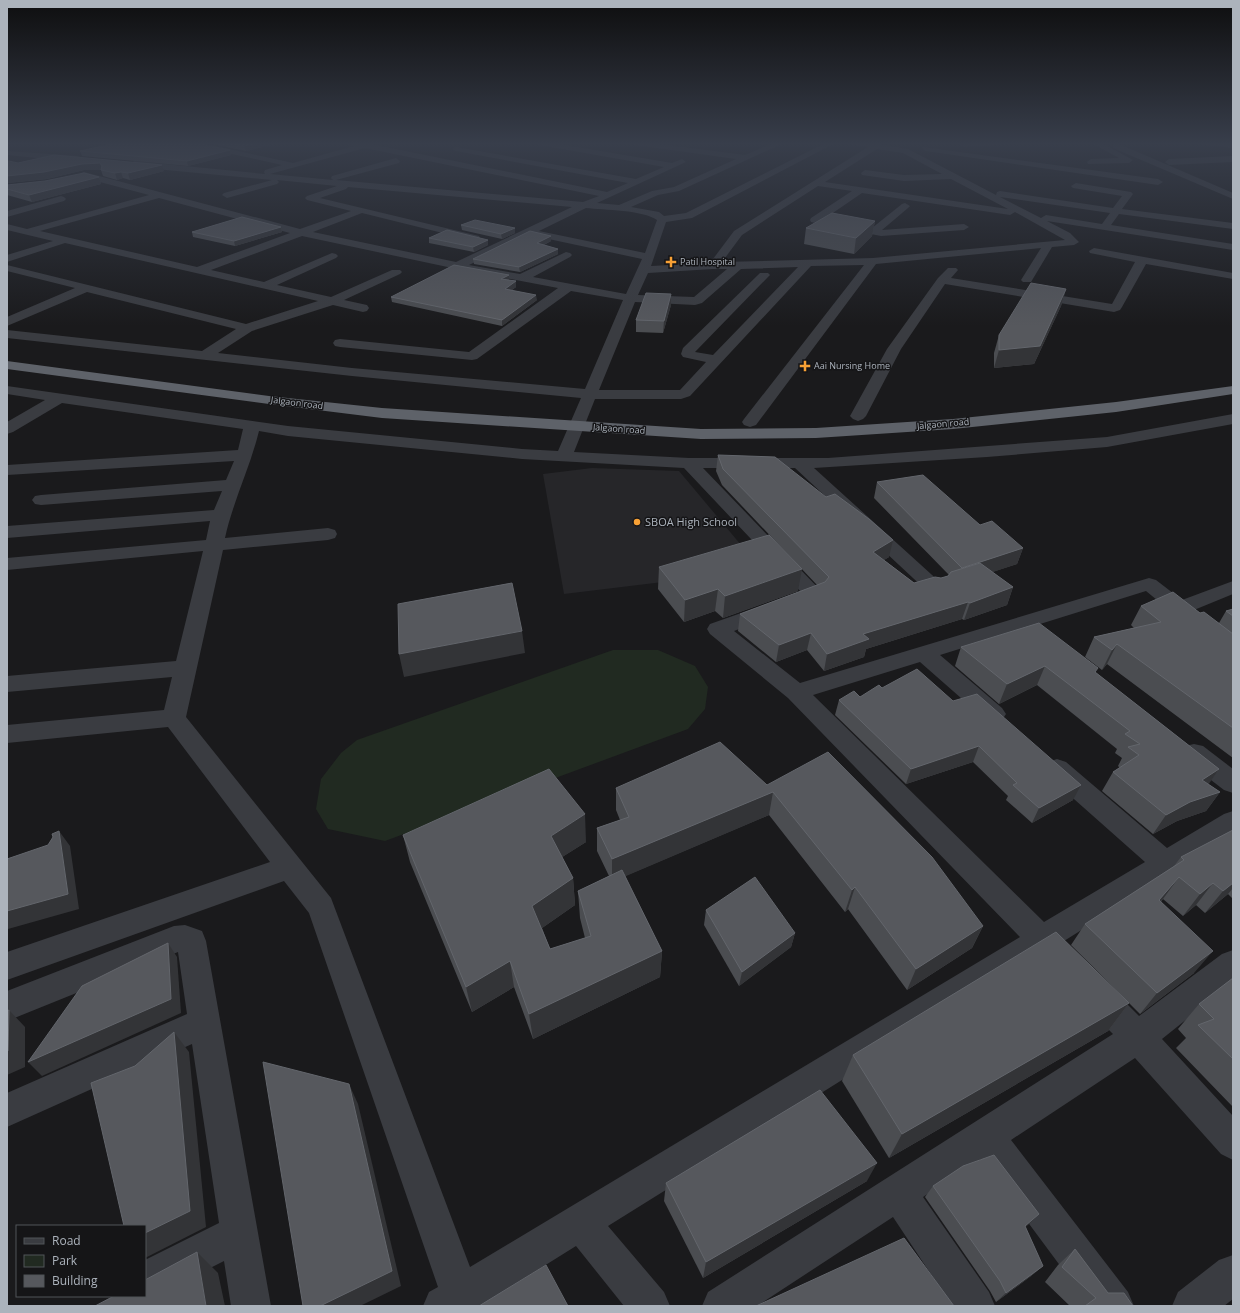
<svg xmlns="http://www.w3.org/2000/svg" width="1240" height="1313" viewBox="0 0 1240 1313" font-family="'Open Sans',sans-serif">
<rect width="100%" height="100%" fill="#1a1a1c"/>
<path fill="#262629" d="M592,468l87,3 83,99 -198,24 -21,-120z"/>
<path fill="#212a21" d="M613,650h45l37,16 13,21 -3,22 -17,20 -303,112 -57,-12 -12,-20 5,-30 20,-26 16,-13z"/>
<g fill="none" stroke-linecap="round" stroke-linejoin="round">
<g fill="#3a3c41" fill-rule="evenodd">
<path d="M183,142h14l96,21 61,-17 -9,-2 -1,-2 22,1 241,49 21,-9 -172,-32 -4,-2 4,-2 180,32 28,-12 -130,-23 -4,-2h17l125,21 10,-4 4,3 -89,41 22,2 33,-14 22,-4 62,-28 -108,-15 -4,-2h20l101,13 31,-13h10l-107,49 -21,4 -27,12 28,5 5,4 22,-3 141,-71h10l-145,76 -26,4 -15,44 59,-3 24,-32 134,-84 -18,-3 -1,-2h17l42,7 88,46 1,-3 3,-1 113,17 9,-12 -49,-8 -2,-2 5,-3 55,9 2,2 -11,15 111,14v6l-114,-15 -8,11 122,19v6l-186,-29 23,12 9,9 -5,3 -22,2 -21,35h-8l-2,-2 20,-32 -165,16 -120,161 -6,2 -6,-2 -2,-3 2,-3 120,-154 -53,1 -121,130 -9,3h-86l-21,53 115,6h139l279,-21 126,-23v10l-126,23 -120,10 -173,11 128,116 3,4 -3,4 -7,2 -7,-2 -133,-124h-92l121,126 -3,4 -87,33 66,52 349,-105 7,2 26,20 51,-19v13l-39,16 39,30v18l-8,-2 -79,-65 -206,64 62,53 4,6 -4,6 -8,2 -8,-2 -66,-58 -107,33 231,227 101,-60 -97,-86 -4,-7 4,-7 9,-3 9,3 101,86 57,-34 9,-3v24l-169,106 10,10 4,10 -4,10 -11,4 -11,-4 -13,-14 -431,269 56,66 6,14h-46l-48,-60 -96,60h-57l6,-14 9,-5 -129,-374 -25,-32 -277,99v-28l263,-90 -102,-135 -161,16v-18l157,-15 8,-33 -165,15v-16l169,-15 27,-110 -196,19v-12l199,-18 4,-19 -203,17v-12l207,-16 8,-19 -181,14 -6,-1 -3,-4 3,-4 6,-1 185,-15 8,-19 -227,14v-10l231,-15 5,-21 -181,-26 -49,29 -6,2v-12l38,-22 -38,-6v-8l281,40 234,23 36,2 23,-53 -229,-22 -345,-38v-8l195,21 34,-22 -149,-37 -80,34v-9l68,-29 -68,-17v-6l239,59 72,-23 -253,-58 -58,19v-7l46,-14 -46,-11v-6l20,5 122,-34 -68,-18 -1,-2 1,-2 3,-1 216,57 51,-18 -44,-11 -2,-2 2,-2 30,-10 -60,-6 2,2 -2,2 -50,14 -5,-3 2,-2 48,-13 -138,-13 -4,-3 4,-3 131,13 -1,-2 1,-2 17,-5 -95,-21zM365,148l234,48 -16,6 -247,-22 63,-17 1,-2 -4,-3 -64,18 -1,2 2,2 -63,-6zM877,149l26,4 39,21 -38,1 -39,-5 -4,3 1,2 42,6 47,-2 57,30 -183,-27zM818,186l34,5 -41,27 -1,2 1,2 4,1 66,13 83,-6 5,-3 -5,-3 -82,6 26,-22 2,-2 -5,-3 -3,1 -30,24 -48,-9 38,-26 148,22 5,-3 50,28 -192,18 -151,4 20,-27zM348,187l224,20 -116,55 -143,-30 49,-19 113,28 5,-3 -1,-2 -159,-38 26,-9zM1000,197l110,16 -8,11 -56,-9 -5,3zM159,198l131,35 -93,34 -157,-36zM586,208c18,2 57,2 71,12l-12,33 -106,-22zM530,235l112,24 -16,35 -93,-17 37,-20 2,-2 -2,-2 -4,-1 -46,22 -51,-9zM302,236l155,33 101,19 -89,64 -129,-13 -5,1 -2,3 2,3 5,1 132,13 5,-1 94,-68 52,9 -38,89 -233,-21 -134,-15 34,-22 81,-26 30,7 4,-1 2,-3 -2,-3 -23,-5 56,-26 2,-2 -2,-2h-8l-61,27 -54,-12 59,-27 2,-2 -2,-2 -4,-1 -68,29 -53,-12zM798,267l-85,88 -18,-3 73,-75 2,-2 -2,-2h-8l-77,75 -2,6 2,3 23,5 -26,28h-81l36,-88 60,3 7,-2 39,-34zM713,269h14l-33,28 -56,-2 10,-22zM259,431l29,5 234,23 162,9 117,124 -91,32 -3,5 3,5 78,64 232,239 -550,330 -139,-369 -145,-181 37,-167 105,-10 7,-2 2,-4 -2,-4 -7,-2 -103,10c8,-37 25,-70 34,-107z"/>
<path d="M976,142h39l-4,2 -47,3 -4,-2 4,-2z"/>
<path d="M1090,142h10l33,18 -4,3 -41,1 -1,-2 4,-3 28,-1z"/>
<path d="M1194,142l39,2v4l-35,-4z"/>
<path d="M1113,144h6l114,49v6l-120,-51z"/>
<path d="M923,147l235,32 5,3 -5,3 -232,-34 -4,-2z"/>
<path d="M7,151l71,5 4,3 -4,3 -71,-7z"/>
<path d="M1233,156v6l-64,3 -4,-3 4,-3z"/>
<path d="M61,196l3,1 2,2 -2,2 -57,16v-6z"/>
<path d="M1094,248l139,25v6l-87,-15 -24,43 -2,3 -6,2 -169,-28 -44,65 -35,67 -3,3 -5,2 -5,-2 -3,-3 37,-67 51,-71 10,-10h8l2,2 -7,8 161,26 23,-42 -45,-9 -1,-2z"/>
<path d="M1194,744l9,2 30,23v24l-9,-3 -39,-30 -3,-7 3,-7z"/>
<path d="M185,925l17,6 4,10 65,365h-40l-7,-45 -79,40 -11,-5h11v-36l74,-37 -27,-179 -185,83v-34l180,-79 -9,-62 -171,69v-30l167,-65z"/>
<path d="M1233,950v32l-71,57 71,77v44l-12,-6 -86,-96 -124,82 117,152 6,14h-44l-109,-147 -58,38 66,95 6,14h-43l-59,-89 -136,89h-55l6,-14 405,-258 -27,-27 -5,-11 5,-11 11,-4 11,4 31,31 83,-62z"/>
<path d="M1233,1255v44l-9,7h-52l6,-14 41,-32z"/>
</g>
<path fill="#5e6269" fill-rule="evenodd" d="M7,361l262,35 113,12 319,21 115,-1 137,-9 163,-17 117,-16v8l-117,18 -163,17 -137,9 -115,1 -319,-21 -113,-14 -262,-35z"/>
</g>
<g fill="#4b4d51">
<path d="M203,142h81l-38,9z"/>
<path d="M230,150l1,5 -43,11 -106,-10 -2,-5z"/>
<path d="M54,155l110,16 -34,9 -7,-2 -6,2 -14,-4 -2,-6h-17l-37,9 -40,4v-22l11,2z"/>
<path d="M99,177l2,7 -69,18 -25,-7v-10z"/>
<path d="M875,221l-3,15 -18,18 -50,-10 2,-16z"/>
<path d="M461,225l54,8 -13,6 -40,-9z"/>
<path d="M281,227l1,5 -47,14 -42,-9 -1,-5z"/>
<path d="M551,236v5l-7,4 14,4v5l-38,18 -46,-8 -1,-5z"/>
<path d="M429,238l59,7 -14,7 -45,-9z"/>
<path d="M509,275v5l7,1v6l-4,3 25,10 -35,26 -110,-24 -1,-5z"/>
<path d="M1066,289l-5,17 -27,58 -40,4v-15l5,-18z"/>
<path d="M671,305l-8,28 -27,-1v-12z"/>
<path d="M718,455l171,102 -5,3 30,23 27,-5 7,-2 1,-1 -75,-77 3,-16 103,43 43,23 -6,16 -25,8 21,15 -6,18 -43,15 -2,-1 -96,30 -2,8 -40,14 -17,-21 -31,12 -38,-31 2,-17 77,-29 -95,-100 -6,-14z"/>
<path d="M659,567l139,24 -75,27 -8,-7 -31,11 -26,-33z"/>
<path d="M1141,606l59,7 19,10 7,-12 7,-2v149l-126,-94 -5,6 -17,-13 9,-20 40,-9 -3,-3z"/>
<path d="M961,647l135,26 123,96 -11,15 12,8 -14,19 -29,10 -24,13 -51,-43 11,-19 7,-4 -2,-2 4,-8 -7,-5 2,-4 -80,-64 -38,19 -44,-38z"/>
<path d="M882,688l71,13 120,99 -41,23 -26,-23 2,-4 -35,-34 -67,22 -71,-69 4,-15 21,-3z"/>
<path d="M767,785l216,141 -11,22 -65,42 -59,-81 -3,3 -76,-97 -144,61 37,75 -2,26 -127,62 -19,-52 -42,25 -62,-150 -7,-27 183,7 -24,15 11,21 2,27 -33,23 8,21 35,-11 -5,-20 -2,-27 31,-15 -12,-25v-23l23,-8 -4,-10v-22z"/>
<path d="M1233,830v69l-5,-5 -23,19 -9,-8 -13,11 -20,-17 -2,3 33,71 -54,41 -69,-69 14,-21 89,-58 7,-9z"/>
<path d="M706,910l89,23 -4,14 -52,39 -35,-61z"/>
<path d="M1233,978v129l-57,-59 10,-10 -8,-9 21,-25z"/>
<path d="M1129,1003l-21,28 -219,127 -47,-77 11,-26z"/>
<path d="M867,1181l-164,97 -39,-77 2,-18z"/>
<path d="M933,1186l106,28 -14,13 18,39 -12,10 -35,26 -6,-11 -65,-94z"/>
<path d="M1075,1249l33,44 25,13h-63l-25,-24 13,-17z"/>
</g>
<g fill="#333437">
<path d="M263,142h21l-38,9 -2,-5z"/>
<path d="M230,150l1,5 -43,11 -1,-5z"/>
<path d="M100,163l2,7h-18l-37,9 -40,4v-7l75,-12z"/>
<path d="M162,165l2,6 -34,9 -2,-7z"/>
<path d="M121,172l2,6 -6,2 -2,-7z"/>
<path d="M99,177l2,7 -69,18 -3,-7z"/>
<path d="M875,221l-3,15 -18,18 2,-16z"/>
<path d="M281,227l1,5 -47,14 -1,-5z"/>
<path d="M515,228v5l-13,6 -1,-5z"/>
<path d="M551,236v5l-14,7v-5z"/>
<path d="M488,240v5l-14,7 -1,-5z"/>
<path d="M558,249v5l-38,18 -1,-5z"/>
<path d="M509,275v5l-8,-1z"/>
<path d="M516,281v6l-10,7 -1,-5z"/>
<path d="M1066,289l-5,17 -27,58 -40,4 5,-18z"/>
<path d="M671,294v11l-8,28 1,-12z"/>
<path d="M536,295l1,5 -35,26v-6z"/>
<path d="M893,540l-4,17 -20,12 4,-17z"/>
<path d="M1023,548l-6,16 -60,20 5,-16z"/>
<path d="M802,569l-4,22 -75,27 2,-22z"/>
<path d="M1013,587l-6,18 -43,15 6,-17z"/>
<path d="M718,589l-3,22 -31,11 1,-22z"/>
<path d="M968,602l-6,17 -96,30 -2,8 -40,14 3,-17 36,-20z"/>
<path d="M522,631l3,22 -121,24 -5,-23z"/>
<path d="M811,633l-4,17 -31,12 3,-17z"/>
<path d="M1117,644l-10,20 -5,6 10,-20z"/>
<path d="M1045,666l-8,19 -38,19 8,-20z"/>
<path d="M979,746l-6,16 -67,22 5,-15z"/>
<path d="M1219,769l-13,19 -4,-8z"/>
<path d="M1081,785l-8,15 -41,23 7,-15z"/>
<path d="M773,792l-4,23 -157,67v-23z"/>
<path d="M1220,792l-14,19 -29,10 -24,13 13,-19 24,-13z"/>
<path d="M585,814l1,28 -33,21 -2,-27z"/>
<path d="M59,831l11,15 9,63 -71,20 -1,8v-26z"/>
<path d="M1179,877l-16,22 -20,23 16,-22z"/>
<path d="M573,878l2,27 -40,28 -3,-27z"/>
<path d="M1213,883l-17,22 -13,11 17,-22z"/>
<path d="M1233,883v5l-5,6 -23,19 18,-22z"/>
<path d="M855,887l-7,22 -3,3 7,-22z"/>
<path d="M983,926l-11,22 -65,42 9,-21z"/>
<path d="M795,933l-4,14 -52,39 3,-14z"/>
<path d="M168,943l9,14 4,56 -139,63 -14,-14z"/>
<path d="M662,951l-2,26 -127,62 -4,-25z"/>
<path d="M1213,951l-19,22 -54,41 17,-21z"/>
<path d="M510,961l4,26 -42,25 -6,-25z"/>
<path d="M1129,1003l-21,28 -219,127 13,-24z"/>
<path d="M9,1010l16,17v40l-18,8v-24z"/>
<path d="M174,1032l15,20 17,175 -59,30 -2,-1v-23z"/>
<path d="M349,1084l9,20 43,182 -41,20h-40z"/>
<path d="M877,1163l-10,18 -164,97 3,-16z"/>
<path d="M1039,1214l-11,11 -14,11 11,-10z"/>
<path d="M197,1252l21,21 7,33h-19z"/>
<path d="M1043,1266l-12,10 -35,26 10,-9z"/>
</g>
<g fill="#56585d" stroke="#63666c">
<path d="M121,142h69l40,8 -43,11 -107,-10z"/>
<path d="M224,142h39l-19,4z"/>
<path d="M54,155l108,10 -34,8 -7,-1 -6,1 -14,-3 1,-4 -2,-3 -18,1 -38,8 -37,4v-15h2l9,2z"/>
<path d="M84,173l15,4 -70,18 -22,-6v-4l38,-4z"/>
<path d="M832,213l43,8 -19,17 -50,-10z"/>
<path d="M242,217l39,10 -47,14 -42,-9z"/>
<path d="M475,220l40,8 -14,6 -40,-9z"/>
<path d="M447,230l41,10 -15,7 -44,-9z"/>
<path d="M530,231l21,5 -14,7 21,6 -39,18 -46,-8z"/>
<path d="M454,265l55,10 -8,4 15,2 -11,8 31,6 -34,25 -111,-23z"/>
<path d="M1031,283l35,6 -26,57 -41,4v-15z"/>
<path d="M646,293l25,1 -7,27 -28,-1z"/>
<path d="M718,455l57,2 51,40 9,-3 34,25 24,21 -20,12 41,31 21,-6 6,1 7,-2 3,-4 29,-9 33,24 -43,16 -2,-1 -105,32 6,5 -42,15 -16,-21 -32,12 -39,-31 85,-32 4,-5 -106,-108z"/>
<path d="M923,475l57,50 12,-4 31,27 -61,20 -85,-86z"/>
<path d="M769,535l33,34 -77,27 -7,-7 -33,11 -26,-33z"/>
<path d="M512,583l10,48 -123,23 -1,-50z"/>
<path d="M1173,592l27,21 4,-1 29,22v94l-116,-84 -5,6 -18,-13 67,-15 -20,-16z"/>
<path d="M1233,609v7l-7,-5z"/>
<path d="M1039,623l59,45 -3,4 124,97 -17,11 18,12 -30,10 -24,13 -53,-43 26,-17 -11,-8 12,-3 -15,-10 5,-3 -85,-65 -38,18 -46,-37z"/>
<path d="M917,669l36,32 24,-7 104,91 -42,23 -26,-23 4,-2 -38,-37 -68,23 -72,-69 15,-9 6,6 19,-12 3,3z"/>
<path d="M720,742l47,43 61,-33 104,105 51,69 -67,43 -61,-82 -3,3 -79,-98 -161,67 -15,-31 32,-11 -13,-29z"/>
<path d="M549,769l36,45 -34,22 22,42 -41,28 18,43 41,-13 -13,-45 44,-21 40,81 -133,63 -19,-53 -44,26 -63,-152z"/>
<path d="M1233,830v53l-10,8 -10,-8 -13,11 -21,-17 -20,23 54,51 -56,42 -72,-69 99,-64 -3,-3z"/>
<path d="M59,831l9,63 -61,17v-52l41,-14 5,-8 -1,-3z"/>
<path d="M755,877l40,56 -53,39 -36,-62z"/>
<path d="M1056,932l73,71 -227,131 -49,-79z"/>
<path d="M168,943l3,56 -143,63 54,-76z"/>
<path d="M1233,978v81l-35,-34 16,-6 -15,-15z"/>
<path d="M9,1010l-1,41h-1v-40z"/>
<path d="M174,1032l16,179 -45,22v-7h-21l-33,-143 44,-17z"/>
<path d="M263,1062l86,22 43,187 -72,35h-17z"/>
<path d="M820,1090l57,73 -171,99 -40,-79z"/>
<path d="M994,1155l45,59 -14,12 18,40 -37,27 -6,-12 -67,-95 30,-20z"/>
<path d="M904,1238l50,68h-198z"/>
<path d="M1075,1249l33,44h16l9,13h-48l11,-8 -34,-31z"/>
<path d="M197,1252l9,54h-111l19,-10h31v-16z"/>
<path d="M546,1265l22,41h-89z"/>
</g>
<linearGradient id="sky" x2="0" y2="1"><stop stop-color="#0e0e0f"/><stop offset="0.44" stop-color="#383e4b"/><stop offset="1" stop-color="#383e4b" stop-opacity="0"/></linearGradient>
<rect width="1240" height="326" fill="url(#sky)"/>
<g fill="#f8a135" stroke="#151517" stroke-width="1.5">
<path d="M669 256h4v4h4v4h-4v4h-4v-4h-4v-4h4z"/>
<path d="M803 360h4v4h4v4h-4v4h-4v-4h-4v-4h4z"/>
<circle cx="637" cy="522" r="4"/>
</g>
<g text-anchor="middle" stroke-width="3" stroke-linejoin="round" paint-order="stroke">
<g font-size="9" fill="#acb3bc" stroke="#151517" text-anchor="start">
<text x="680" y="265">Patil Hospital</text>
<text x="814" y="369">Aai Nursing Home</text>
</g>
<g font-size="9" fill="#acb3bc" stroke="#151517">
<text transform="translate(297 403) rotate(7)" y="3">Jalgaon road</text>
<text transform="translate(943 424) rotate(-5)" y="3">Jalgaon road</text>
<text transform="translate(619 429) rotate(4)" y="3">Jalgaon road</text>
</g>
<g font-size="11" fill="#acb3bc" stroke="#151517" text-anchor="start">
<text x="645" y="526">SBOA High School</text>
</g>
</g>
<rect width="1240" height="1313" fill="none" stroke="#acb3bc" stroke-width="16"/>
<rect x="16" y="1225" width="130" height="72" fill="#151517" stroke="#515459"/>
<rect x="24" y="1238" width="20" height="6" fill="#3a3c41" stroke="#515459"/>
<text x="52" y="1245" font-size="12" fill="#acb3bc">Road</text>
<rect x="24" y="1255" width="20" height="12" fill="#212a21" stroke="#515459"/>
<text x="52" y="1265" font-size="12" fill="#acb3bc">Park</text>
<rect x="24" y="1275" width="20" height="12" fill="#56585d" stroke="#515459"/>
<text x="52" y="1285" font-size="12" fill="#acb3bc">Building</text>
</svg>
